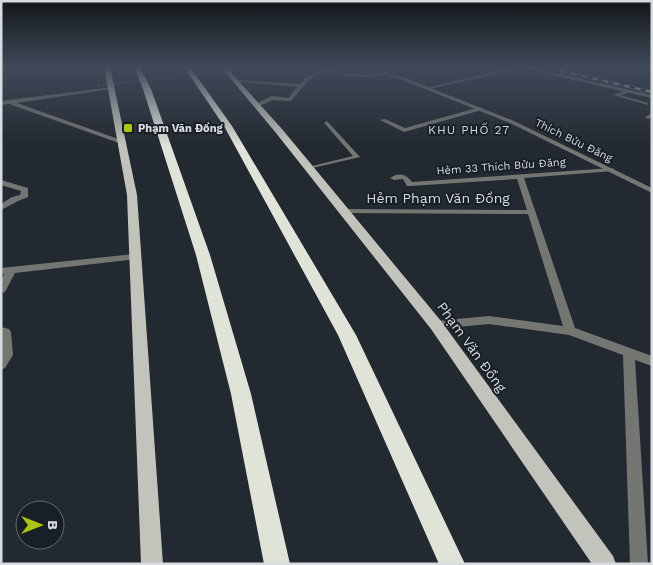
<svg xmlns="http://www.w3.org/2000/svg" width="653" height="565" viewBox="0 0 653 565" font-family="'Work Sans',sans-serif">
<rect width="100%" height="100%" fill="#232930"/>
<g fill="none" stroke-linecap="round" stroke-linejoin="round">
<g fill="#747671" fill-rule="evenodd">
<path d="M396,67h6l-17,8 -4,-1z"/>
<path d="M514,67h16l122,28v3l-130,-30 -94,21 -2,-1z"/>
<path d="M322,69l4,1 -17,10 -18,21 -18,-1 -16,7 -3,-2 1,-1 17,-8 16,2 9,-11 -64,-6 2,-1 65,4 5,-6z"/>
<path d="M113,87l-2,2 -94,14 107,38 1,1 -3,2 -113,-40 -8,1v-4z"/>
<path d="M480,107l2,1v2l-78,22 -24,-12 5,-1 20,9z"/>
<path d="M327,121l33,36 -52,12v-2l45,-11 -28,-32 -1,-1z"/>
<path d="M612,168l2,1v2l-90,7 51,150 77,28v10l-17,-6 13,204h-18l-7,-209 -54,-20 -80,-11 -53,5 -4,-1 -2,-3 2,-3 4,-1 53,-5 74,10 -35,-112 -184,-1 -4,-2 4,-2 183,1 -10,-31 -107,7h-3l-4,-7 -9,1 -4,-2c9,-6 16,-4 22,4z"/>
<path d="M1,180l27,8v9l-10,4 -17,9v-6l11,-7 8,-2 1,-4 -20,-6z"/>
<path d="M134,254l5,3 -2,2 -122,14 -10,19 -4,1v-13l3,-6h-3v-6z"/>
<path d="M1,327l8,2 2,3 2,23 -8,13 -4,2z"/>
</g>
<g fill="#747671" fill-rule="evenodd">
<path d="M1,67h6l-6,3z"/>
<path d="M312,67h8l26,7 25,1 12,-2 20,4 111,44 138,67v5l-142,-70 -110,-44 -17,-4 -12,2 -25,-1z"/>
<path d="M629,90l2,2 -11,3 28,8v2l-35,-10z"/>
<path d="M652,113v4l-4,2 -3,-2z"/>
</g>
<g fill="#c2c4bb" fill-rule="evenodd">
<path d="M104,67h6l27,128 26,369h-22l-14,-369z"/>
<path d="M221,67h5l56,62 159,192 172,235 3,8h-24l-161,-235 -155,-196z"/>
</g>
<g fill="#e0e3d8" fill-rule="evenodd">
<path d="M134,67h6l11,22 59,166 41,139 39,170h-26l-33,-170 -35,-139 -53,-166z"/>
<path d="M184,67h6l42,59 124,209 109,229h-26l-101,-229 -114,-209z"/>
</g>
<defs>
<path id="rail" d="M544,67l108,25"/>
</defs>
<use href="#rail" stroke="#b8bdc1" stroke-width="2.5"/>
<use href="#rail" stroke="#191f26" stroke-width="2" stroke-dasharray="5.5" stroke-linecap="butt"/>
<path stroke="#82878d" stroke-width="1" stroke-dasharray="2 2" stroke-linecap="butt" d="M98,86l144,-17"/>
</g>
<linearGradient id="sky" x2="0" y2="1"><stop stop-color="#13171a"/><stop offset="0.46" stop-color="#3f4959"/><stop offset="1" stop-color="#3f4959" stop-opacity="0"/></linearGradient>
<rect width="653" height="146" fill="url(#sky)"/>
<rect fill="#adc610" stroke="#191f26" stroke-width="2" x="123" y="123" width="10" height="10" rx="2.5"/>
<g text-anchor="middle" stroke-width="4" stroke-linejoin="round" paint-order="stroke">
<g font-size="11" font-weight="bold" fill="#d8dce0" stroke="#191f26" text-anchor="start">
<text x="138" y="132">Phạm Văn Đồng</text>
</g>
<g font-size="11" fill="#d8dce0" stroke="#191f26">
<text transform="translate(574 140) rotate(26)" y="4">Thích Bửu Đăng</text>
<text transform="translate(501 166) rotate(-4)" y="4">Hẻm 33 Thích Bửu Đăng</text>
</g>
<g font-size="12" letter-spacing="1" fill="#cfd7e1" stroke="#191f26">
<text x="469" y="134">KHU PHỐ 27</text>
</g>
<g font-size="14" fill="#d8dce0" stroke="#191f26">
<text x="438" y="203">Hẻm Phạm Văn Đồng</text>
<text transform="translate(472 347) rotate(54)" y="5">Phạm Văn Đồng</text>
</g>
</g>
<rect width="653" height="565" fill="none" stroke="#d8dce0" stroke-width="5"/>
<g transform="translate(40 525) rotate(90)"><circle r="24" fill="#191f26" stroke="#656b70"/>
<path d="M0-4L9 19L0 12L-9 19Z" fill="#adc610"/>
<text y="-8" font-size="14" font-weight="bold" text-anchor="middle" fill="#d8dce0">B</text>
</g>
</svg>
